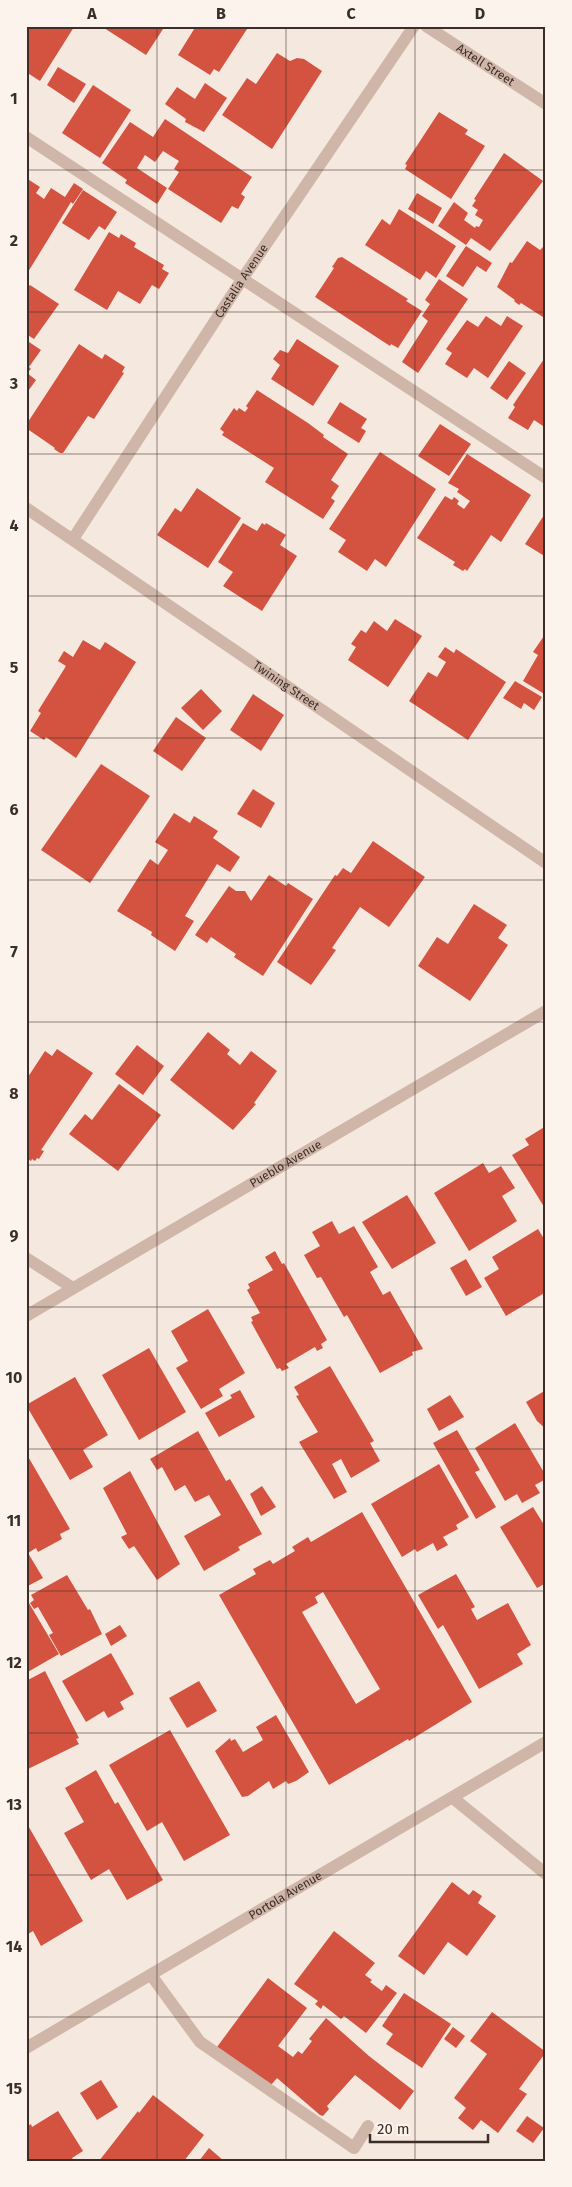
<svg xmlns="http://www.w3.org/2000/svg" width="572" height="2187" viewBox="0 0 572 2187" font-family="'Fira Sans',sans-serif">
<rect width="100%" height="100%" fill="#f5e8df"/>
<g fill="#d35340" fill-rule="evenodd">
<path d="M26,26l48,1 -34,54 -14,-9z"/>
<path d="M101,26h64l-19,29z"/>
<path d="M196,26h53l-30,46 -5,-3 -4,6 -32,-20z"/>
<path d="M277,53l13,8 7,-3 7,1 18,12 -50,78 -50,-34 25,-37 9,6z"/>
<path d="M58,67l28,17 -12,19 -27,-18z"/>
<path d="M205,83l22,15 -23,34 -19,-10 1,-3 -21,-15 12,-17 18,12z"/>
<path d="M93,85l38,25 -31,48 -38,-25z"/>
<path d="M439,112l29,18 -3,4 20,12 -34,53 -46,-30 2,-4 -2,-1z"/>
<path d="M165,119l87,58 -11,17 4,3 -7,12 -6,-3 -11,17 -53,-34 11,-17 -5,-3 5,-8 -16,-10 -8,11 -10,-7 -8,13 30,20 -10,16 -32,-21 2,-3 -25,-17 28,-41 23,15z"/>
<path d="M504,153l39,28 -53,70 -19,-13 -5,7 -28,-19 16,-24 14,11 -4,7 11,8 1,-2 3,1 4,-7 -8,-5 3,-5 -6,-4 4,-6 -2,-1z"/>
<path d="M26,178l14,9 -4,6 8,6 7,-11 14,9 9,-14 9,6 -10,15 -2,-2 -43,70 -2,-2z"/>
<path d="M83,190l34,22 -12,18 -6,-4 -10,14 -27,-17z"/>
<path d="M417,193l25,15 -9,16 -25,-15z"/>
<path d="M399,209l57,37 -20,32 -10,-7 -6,9 -55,-35 17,-26 8,6z"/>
<path d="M109,232l10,6 2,-4 15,9 -2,4 30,18 -2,4 7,4 -10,16 -7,-4 -12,19 -22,-13 -11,19 -33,-20z"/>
<path d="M527,241l13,9 3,-3 3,2v70l-25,-16 -2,2 -5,-4 1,-1 -18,-13 13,-25 2,1z"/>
<path d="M466,246l26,17 -6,9 -9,-6 -14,21 -17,-11z"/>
<path d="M342,257l66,42 -2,2 16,10 -24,37 -7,-4 -1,2 -75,-49 19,-29 -2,-1 6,-9z"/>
<path d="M439,279l29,20 -50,74 -16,-11 26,-41 -6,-5 8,-12 -5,-4z"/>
<path d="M30,285l29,19 -25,35 -8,-5v-45z"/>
<path d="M486,316l15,10 6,-10 16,10 -35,52 -14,-10 -7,10 -22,-14 7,-11 -6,-4 21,-29 11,7z"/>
<path d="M297,339l42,27 -26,40 -42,-27 9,-14 -7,-6 7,-9 8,3z"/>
<path d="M26,340l15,10 -12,17 2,2 -4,4 9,7 -10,14z"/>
<path d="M79,344l23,15 3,-5 20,13 -3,5 2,1 -30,46 -6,-3 -25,37h-3l-6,-4 1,-1 -29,-20v-3z"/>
<path d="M546,356v72l-12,-8 -6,10 -20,-12 7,-11 -2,-2z"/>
<path d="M509,361l17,12 -19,27 -17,-12z"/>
<path d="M257,390l51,33 16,12 -1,2 25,17 -17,26 8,6 -8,12 4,3 -12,18 -58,-37 9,-14 -52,-33 2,-3 -4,-3 14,-21 3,3 2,-3 6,4 3,-4 -2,-2z"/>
<path d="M340,402l27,17 -6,9 5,3 -7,12 -32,-20z"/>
<path d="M440,424l31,20 -22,32 -31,-20z"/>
<path d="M380,452l56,37 -50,78 -11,-8 -8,12 -29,-19 8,-12 -17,-11z"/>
<path d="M467,454l64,41 -30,47 -10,-7 -24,36 -2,-2 -2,2 -10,-6 2,-3 -38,-24 28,-42 7,4 2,-3 5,4 -2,3 7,5 6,-8 -13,-9 2,-3 -11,-6z"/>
<path d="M197,488l44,30 -33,50 -51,-33 18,-27 6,4z"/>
<path d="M546,512v45l-21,-13z"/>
<path d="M243,523l14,8 5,-8 3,2 1,-2 20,12 -6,10 17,11 -35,55 -39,-25 10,-14 -15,-10z"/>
<path d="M395,619l27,17 -34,51 -40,-27 8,-13 -5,-3 10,-14 5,3 8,-12 13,10z"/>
<path d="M546,633v62l-23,-14 15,-26 -5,-3z"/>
<path d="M83,640l17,10 5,-8 31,20 -60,96 -30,-21 -2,3 -14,-9 11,-18 -3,-2 28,-45 -8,-5 6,-10 9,6z"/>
<path d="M445,647l9,6 2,-4 50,33 -38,58 -59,-39 19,-29 9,5 9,-15 -8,-5z"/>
<path d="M515,681l27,16 -8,13 -10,-7 -3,6 -18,-11z"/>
<path d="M201,689l21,22 -19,19 -22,-22z"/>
<path d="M253,694l31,21 -23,36 -31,-21z"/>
<path d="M176,717l30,21 -24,33 -29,-20z"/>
<path d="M101,764l49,32 -60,87 -49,-33z"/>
<path d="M253,789l22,14 -14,25 -24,-14z"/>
<path d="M174,813l16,10 4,-7 24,15 -5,7 27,19 -10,15 -13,-8 -32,52 9,5 -19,30 -24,-16 1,-3 -35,-21 33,-52 8,6 10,-15 -13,-8z"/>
<path d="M373,841l52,36 -36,50 -29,-20 -28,41 4,2 -25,35 -34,-23 58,-87 2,1 6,-8 8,5z"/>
<path d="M269,875l17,11 2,-3 25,16 -50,77 -29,-19 2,-3 -25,-17 -4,6 -12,-8 34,-49 7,5h9l6,10z"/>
<path d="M474,904l33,21 -9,13 10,7 -38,56 -52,-35 19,-29 11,7z"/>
<path d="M208,1032l22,18 -3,4 13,11 11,-14 26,20 -23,32 2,1 -23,26 -63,-50z"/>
<path d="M137,1045l27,21 -21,29 -28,-21z"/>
<path d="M57,1049l36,24 -52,77 3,1 -5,8 -2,-1 -2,3 -3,-2 -1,2 -5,-3v-78l19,-29 7,5z"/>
<path d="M119,1084l42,31 -43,56 -49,-37 16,-20 7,6z"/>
<path d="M546,1126v84l-34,-55 17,-10 -4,-6z"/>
<path d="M483,1163l6,10 12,-7 14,22 -13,8 15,25 -48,30 -35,-58z"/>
<path d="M407,1195l29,48 -44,26 -30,-47z"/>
<path d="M332,1221l7,13 15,-8 24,41 -8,5 13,23 7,-4 33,58 -11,3 1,3 -33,18 -33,-58 -3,2 -23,-40 -4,1 -13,-23 16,-9 -8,-14z"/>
<path d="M538,1229l8,13v50l-40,24 -22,-38 15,-9 -7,-12z"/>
<path d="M275,1251l7,13 2,-1 43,77 -6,4 2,4 -6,3 -2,-4 -29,17 3,4 -7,3 -2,-3 -3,1 -26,-47 2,-1 -2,-4 9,-4 -13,-23 3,-2 -2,-4 25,-14 -8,-13z"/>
<path d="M466,1259l16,28 -16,9 -16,-28z"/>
<path d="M208,1309l37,64 -26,16 4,7 -22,13 -25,-41 12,-7 -17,-30z"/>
<path d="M149,1348l37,64 -47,28 -37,-65z"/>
<path d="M330,1366l44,75 -4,2 10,18 -29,17 -10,-19 -9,5 15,28 -13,7 -35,-57 19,-10 -22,-36 3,-1 -5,-8z"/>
<path d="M75,1377l33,58 -25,15 10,17 -23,13 -44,-75z"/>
<path d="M240,1390l15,27 -36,20 -14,-24 27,-15 -2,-3z"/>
<path d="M546,1390v39l-9,-8 -11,-19z"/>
<path d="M450,1395l14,22 -25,14 -12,-22z"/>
<path d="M515,1423l31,53v3l-11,6 5,8 -18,10 -5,-9 -12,7 -30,-53z"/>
<path d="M457,1430l23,40 -5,2 21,35 -20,12 -43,-76z"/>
<path d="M198,1431l28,50 4,-2 32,55 -24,13 2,3 -36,21 -20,-35 37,-21 -12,-20 -14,7 -10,-17 -10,6 -13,-24 -5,3 -7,-11z"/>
<path d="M26,1453l44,76 -10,5 2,5 -24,13 -2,-4 -8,5 15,25 -17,9z"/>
<path d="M439,1464l30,53 -13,8 2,4 -15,8 5,8 -11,6 -4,-8 -16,9 -2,-3 -13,8 -31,-53z"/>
<path d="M130,1471l50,93 -23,16 -23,-34 -5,3 -8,-12 6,-3 -24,-46z"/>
<path d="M262,1486l14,21 -15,9 -11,-22z"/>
<path d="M533,1507l13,21v55l-9,5 -37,-61z"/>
<path d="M362,1512l110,190 -63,39 -1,-2 -79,46 -110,-190 37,-21 -3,-5 17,-9 3,4 22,-13 -3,-4 16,-10 3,5zM323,1592l57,97 -24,15 -54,-92 16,-9 -3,-6z"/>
<path d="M456,1574l19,33 -4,2 6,11 31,-17 23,42 -14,9 6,10 -44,25 -36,-64 -5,4 -20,-34z"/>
<path d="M67,1575l21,35 2,-1 12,25 -41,22 -12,-21 4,-2 -15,-26 -4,2 -4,-6 4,-3 -3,-5z"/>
<path d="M26,1598l33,56 -33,19z"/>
<path d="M120,1625l7,11 -16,10 -6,-12z"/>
<path d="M111,1653l23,41 -14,8 4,7 -16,9 -4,-7 -18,11 -24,-41z"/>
<path d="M45,1671l34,67 -3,1 3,5 -53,26v-89z"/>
<path d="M199,1681l18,30 -30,17 -18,-30z"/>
<path d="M276,1715l33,57 -13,9 -8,3 -2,-3 -13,8 -4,-8 -21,15 -6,1 -27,-46 15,-13 1,3 4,-2 8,13 20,-12 -7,-13z"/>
<path d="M170,1730l60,105 -46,26 -22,-39 -15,9 -38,-66z"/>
<path d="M96,1770l19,34 3,-2 45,78 -36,20 -18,-31 -18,11 -27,-47 20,-11 -19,-34z"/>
<path d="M26,1822l57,99 -42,25 -8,-15 -5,3 -2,-4 2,-5 -2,-4z"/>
<path d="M452,1882l17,13 4,-5 9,6 -4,7 18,13 -29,40 -19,-14 -24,33 -26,-19z"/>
<path d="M334,1931l41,32 -10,12 7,5 -2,2 12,9 4,-6 11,8 -31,40 -22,-17 -3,3 -18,-14 -2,4 -6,-5 3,-3 -24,-17z"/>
<path d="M268,1978l39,30 -29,38 15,11 5,-6 4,3 10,-13 -3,-2 17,-21 43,38 45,35 -14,19 -45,-35 -28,31 2,3 -6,7 -3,-1 -43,-37 -6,7 -54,-38z"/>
<path d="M404,1993l47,31 -29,44 -36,-24 7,-10 -11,-8z"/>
<path d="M492,2012l54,40 -27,37 8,5 -29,39 -17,-13 -8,10 -15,-12 8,-10 -12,-10 33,-44 -17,-13z"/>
<path d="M453,2027l12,9 -9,12 -12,-9z"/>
<path d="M101,2080l17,27 -21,13 -17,-27z"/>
<path d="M153,2095l51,40 -20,26h-85l39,-50 1,2z"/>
<path d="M58,2111l25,40 -11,7 2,3h-48v-34l5,-3 1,3z"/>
<path d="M527,2116l17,12 -11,15 -17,-12z"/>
<path d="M209,2148l15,13h-25z"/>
</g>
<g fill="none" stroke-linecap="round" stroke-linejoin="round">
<g stroke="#d0b6a9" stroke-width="12">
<path d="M26,137l520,341"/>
<path d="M151,1975l49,67 154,106 14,-22"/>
</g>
<g stroke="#d0b6a9" stroke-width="12">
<path id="s1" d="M426,26l120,78"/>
<path id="s2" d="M26,508l520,355"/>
<path id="s3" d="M73,539l170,-261 171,-252"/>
<path d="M26,1258l47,30"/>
<path id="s4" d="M26,1316l520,-305"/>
<path d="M453,1798l93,76"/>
<path id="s5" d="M26,2048l520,-306"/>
</g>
</g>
<path fill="none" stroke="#3c2d29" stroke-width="1" stroke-opacity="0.55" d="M157,26v2135M286,26v2135M415,26v2135M26,170h520M26,312h520M26,454h520M26,596h520M26,738h520M26,880h520M26,1022h520M26,1165h520M26,1307h520M26,1449h520M26,1591h520M26,1733h520M26,1875h520M26,2017h520"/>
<g text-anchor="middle" stroke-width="5" stroke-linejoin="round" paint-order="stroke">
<g font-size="12" fill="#3c2d29" stroke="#fcf3ec">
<text dy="4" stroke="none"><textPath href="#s1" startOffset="71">Axtell Street</textPath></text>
<text dy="4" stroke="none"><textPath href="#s3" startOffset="308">Castalia Avenue</textPath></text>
<text dy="4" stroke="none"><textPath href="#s2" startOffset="315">Twining Street</textPath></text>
<text dy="4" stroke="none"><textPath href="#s4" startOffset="301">Pueblo Avenue</textPath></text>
<text dy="4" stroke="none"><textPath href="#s5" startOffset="301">Portola Avenue</textPath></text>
</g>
</g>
<rect width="572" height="2187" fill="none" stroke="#fcf3ec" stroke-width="55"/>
<path d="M370 2134v8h118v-8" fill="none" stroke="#3c2d29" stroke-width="2.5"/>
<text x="377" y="2134" font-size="15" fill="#3c2d29" stroke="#fcf3ec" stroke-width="4" paint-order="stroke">20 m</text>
<rect x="28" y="28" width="516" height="2132" fill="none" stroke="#3c2d29" stroke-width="2"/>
<g font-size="16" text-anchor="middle" font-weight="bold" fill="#3c2d29">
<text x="92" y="19">A</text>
<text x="221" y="19">B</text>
<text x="351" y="19">C</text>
<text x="480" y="19">D</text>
<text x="14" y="104">1</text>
<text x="14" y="246">2</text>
<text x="14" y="389">3</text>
<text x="14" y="531">4</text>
<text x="14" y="673">5</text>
<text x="14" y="815">6</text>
<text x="14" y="957">7</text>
<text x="14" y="1099">8</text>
<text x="14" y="1241">9</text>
<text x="14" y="1383">10</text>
<text x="14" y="1526">11</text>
<text x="14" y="1668">12</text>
<text x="14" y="1810">13</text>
<text x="14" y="1952">14</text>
<text x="14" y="2094">15</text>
</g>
</svg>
